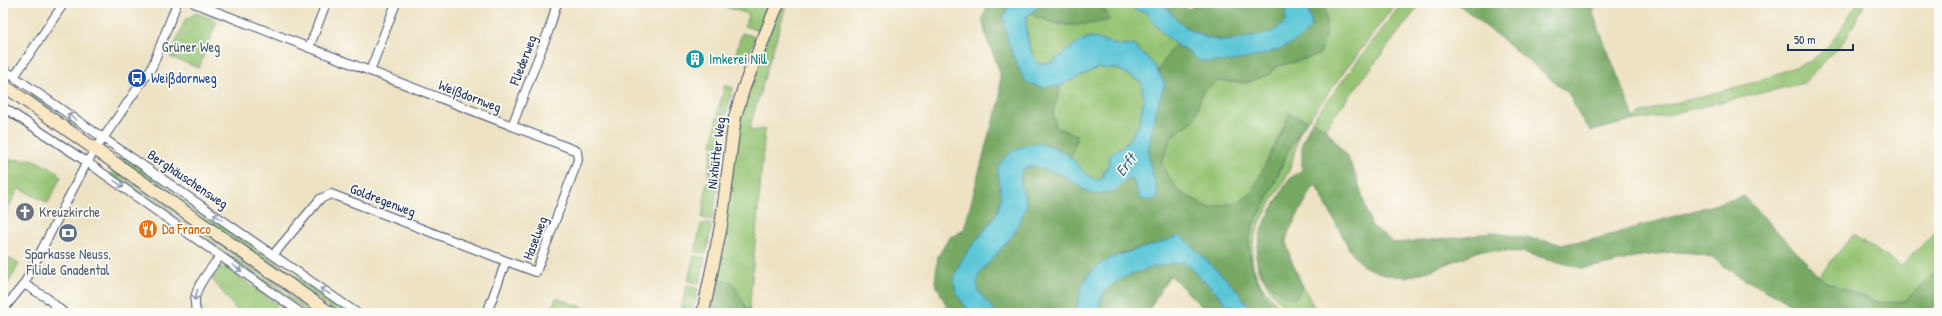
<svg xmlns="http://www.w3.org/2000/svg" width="1942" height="316" viewBox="0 0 1942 316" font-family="'Patrick Hand',sans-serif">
<rect width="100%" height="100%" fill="#fdfcf7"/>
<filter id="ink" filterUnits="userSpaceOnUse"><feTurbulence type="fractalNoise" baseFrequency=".025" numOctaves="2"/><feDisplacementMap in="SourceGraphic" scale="8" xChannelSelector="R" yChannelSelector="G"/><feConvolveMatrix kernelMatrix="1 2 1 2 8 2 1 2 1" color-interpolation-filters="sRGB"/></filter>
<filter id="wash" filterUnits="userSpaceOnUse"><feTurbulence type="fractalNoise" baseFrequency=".012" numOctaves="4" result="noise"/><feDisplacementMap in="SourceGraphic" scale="16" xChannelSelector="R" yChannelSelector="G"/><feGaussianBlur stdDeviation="0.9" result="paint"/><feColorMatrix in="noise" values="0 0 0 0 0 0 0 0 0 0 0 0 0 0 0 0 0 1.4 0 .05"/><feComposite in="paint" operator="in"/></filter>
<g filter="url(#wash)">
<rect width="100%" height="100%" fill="#ede2c3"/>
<g fill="#94c372" stroke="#587968">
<path d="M712,3h56l-9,28 -15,-5 5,-12z"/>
<path d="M781,3h6l-37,123 2,5 13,-2 -16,184 -17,-31 -18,-3 26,-161 8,-29z"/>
<path d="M1097,3h33l5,7 11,2 29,33 -17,26 -5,-8 -20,-18 -13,1 -30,-9 -12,5 -26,21 -14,1c-9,-15 -12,-29 -12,-47l4,-3c14,6 33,15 49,10 9,-3 18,-10 26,-14z"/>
<path d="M1325,3h71l-88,117 -18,-6 -39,80 -10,7 -31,7 -32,-17 -17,-27 10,-27 23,-17 8,-29 16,-10 27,2 25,-9 5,-7 44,-12c8,-15 8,-35 6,-52z"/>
<path d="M1402,3h19l-96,125 -13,-7z"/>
<path d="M1857,3h8l-19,36 -42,44 -146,34 -23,3 5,-6 13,-5 99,-26 59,-22 15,-13 11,-13z"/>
<path d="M196,13l21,8 -18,47 -29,-11 15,-37z"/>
<path d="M742,33l14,4 -11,24 -11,-2z"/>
<path d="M1098,68l20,1 23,13 3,17 -5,25 -11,18 -19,13v8l-8,17c-14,-1 -22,-12 -30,-22l6,-23 -22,-7 -2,-16 6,-18v-8z"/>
<path d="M725,85l8,3 -7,27 -9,-1z"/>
<path d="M32,94l46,33 -2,2 -46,-32z"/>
<path d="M717,117l8,2 -4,26h-9z"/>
<path d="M1300,130c-5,16 -6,32 -14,47 -17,32 -48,67 -27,104 7,12 16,22 25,32h-9l-16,-28 -8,-19 -2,-21 4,-20 13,-22 24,-56z"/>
<path d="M712,150l8,1 -2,27 -10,-1z"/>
<path d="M121,155l229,158h-12l-219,-154z"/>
<path d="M32,159l26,13 -2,3 5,2 -13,26 -29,-15 -16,30v-58z"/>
<path d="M115,168l206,145h-3l-205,-143z"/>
<path d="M112,172l110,78 -1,3 -111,-78z"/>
<path d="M707,182l11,2 -5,36 -11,-2z"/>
<path d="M705,223l7,2 -6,29 -11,-3 6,-27z"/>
<path d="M1939,228v41l-34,32 -25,2 -56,-22 -5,-5 34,-41 48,31z"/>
<path d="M227,253l86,60h-5l-82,-58z"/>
<path d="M3,255l16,9 -16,29z"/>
<path d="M694,256l11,2 -6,26 -11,-4z"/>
<path d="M221,267l6,1 51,36 -8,9h-31l-27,-34z"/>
<path d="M1258,269l12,16 30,7 2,-8 15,29h-28l-18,-22z"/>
<path d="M687,285l11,4 -5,21 -12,-3z"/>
<path d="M556,298l43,15h-50z"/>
</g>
<g fill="#77a964" stroke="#496c61">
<path d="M989,3h20l-5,15 13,50 23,19 19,-1v8l-6,18 2,15 22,8 -6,23 -11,-8 -53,6 -9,13 4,32 -6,13 -38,52 12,47h-20l-15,-31 3,-26 11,-18 15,-8 25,-96 11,-33v-29l-13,-33 -5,-20z"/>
<path d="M1038,3h59l8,7 4,10c-28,8 -53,6 -79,-6l7,-6z"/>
<path d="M1164,3h16l3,4 6,2 7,-6h89l1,18 -9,9 -10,5 -41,6 -19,-4 -18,-8 -15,-11z"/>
<path d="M1307,3h18c2,17 2,37 -6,52l-44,12 -5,7 -25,9 -27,-2 -15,10 -9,29 -23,17 -10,27 17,27 32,17 31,-7 10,-7 39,-80 18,6c-17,22 -29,49 -39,75 -4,11 -11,19 -16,30 -10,25 0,50 13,72 3,6 5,11 9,16h-22l-17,-24 -52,-51 -62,15 -46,58 2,2h-82l-17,-21 -3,-10 4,-9 34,-39 13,-30c-4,-13 -9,-23 -4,-36l12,-2 30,10 24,17 10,1 24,-11 5,-5h4l8,21 18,-3 -9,-36v-16l8,-37 8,-23 -7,-13 14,-23 3,-3 23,14 20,3 20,-2 38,-9 36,-25z"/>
<path d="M1457,3h139l-3,11 42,106 -44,11 -8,-9 -15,-29z"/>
<path d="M1312,121l13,7 22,28 9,20 15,49 23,18 73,-6 24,-5 72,12 33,-5 148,-43 80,85 56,22 25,-2 34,-32v35l-11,9h-120l-73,-39 -23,-17 -19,-4 -20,-1 -39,5 -26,8 -27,3 -59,-16 -40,-2 -53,21 -23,6 -21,-2 -22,-9 -13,-16 -35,-66 -26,47 -3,10 5,19 11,24 -2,8 -5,6 -9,-1 -16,-12 -12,-16 -2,-14 5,-23 6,-14 22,-39 13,-9v-27z"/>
<path d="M1171,262h14l32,31 16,20h-25l-38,-38 -23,38h-44l-4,-8c2,-6 4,-13 8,-17 16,-15 43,-20 64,-26z"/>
<path d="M714,279l18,3 17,31h-43z"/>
</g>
<g fill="#5cc6d7" stroke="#3c7a9a">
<path d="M1009,3h29l-1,5 -11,9c0,18 2,32 12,47l14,-1 26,-21 12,-5 30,9 13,-1 20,18 12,21 -8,23 -8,37v16l9,36 -6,5 -12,-2 -8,-21h-4l-13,13 -16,3 -10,-1 -24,-17 -30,-10 -12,2c-6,13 0,23 4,36l-13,30 -34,39 -3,9 2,10 17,21h-26c-6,-10 -16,-19 -16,-32 2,-23 31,-47 42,-67 6,-12 5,-22 3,-36 0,-2 -2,-6 -1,-9 3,-13 23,-24 36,-25 13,-1 27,5 36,13 11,9 15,22 31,23l8,-17v-8l19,-13 11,-18 5,-25 -3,-17 -23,-13 -20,-1 -39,18 -19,1 -14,-5c-9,-16 -22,-45 -22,-64 1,-4 3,-10 5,-15z"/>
<path d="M1130,3h34c11,21 39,38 63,38 6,-1 12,-2 18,-3 19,-3 27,-3 41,-17l-1,-18h22l5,23c-4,4 -8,10 -13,13 -23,15 -72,28 -100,21 -4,-2 -8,-6 -12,-9 -17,-9 -30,-23 -41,-39l-11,-2z"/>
<path d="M1179,236l5,2 52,51 17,24h-20l-16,-20 -32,-31c-22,1 -60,11 -77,26 -5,4 -7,11 -9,17l4,8h-25l-2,-2c3,-11 4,-24 11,-33 15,-21 36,-24 59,-31 11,-3 22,-7 33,-11z"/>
</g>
</g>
<g filter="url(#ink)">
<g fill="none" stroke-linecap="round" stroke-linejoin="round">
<defs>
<g id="minor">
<path d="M194,3l383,148 1,9 -42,112 -30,-11 -19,52"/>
<path d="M309,48l17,-45"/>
<path d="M3,69l354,244"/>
<path d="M370,71l26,-68"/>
<path d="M14,77l50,-74"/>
<path d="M3,107l84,55 214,151"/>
<path d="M512,126l38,-99 7,-24"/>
<path d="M273,255l47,-56 11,-5 175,67"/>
<path d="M24,284l23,14 17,15"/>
<path d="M3,310l21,-26 63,-122 65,-95 25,-64"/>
<path d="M197,313c-9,-21 12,-41 23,-57"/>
</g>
<g id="secondary">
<path d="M3,85l327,228"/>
<path d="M703,313l18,-87 14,-109 9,-30 34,-84"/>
</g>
</defs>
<use href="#minor" stroke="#3a4a6d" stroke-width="10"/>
<use href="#secondary" stroke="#3a4a6d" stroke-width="14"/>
<use href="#minor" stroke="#fff" stroke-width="8"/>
<use href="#secondary" stroke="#f9e7c3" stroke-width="12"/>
</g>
<defs><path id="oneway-shaft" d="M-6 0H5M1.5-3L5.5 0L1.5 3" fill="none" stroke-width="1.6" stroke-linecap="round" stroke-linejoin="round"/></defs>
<g stroke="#8d97ae">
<use href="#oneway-shaft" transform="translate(72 117) rotate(-145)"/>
<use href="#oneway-shaft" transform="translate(119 184) rotate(35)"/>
<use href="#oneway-shaft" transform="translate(218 217) rotate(-146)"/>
<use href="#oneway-shaft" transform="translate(237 268) rotate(35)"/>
<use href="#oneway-shaft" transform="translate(325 291) rotate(-146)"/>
<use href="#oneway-shaft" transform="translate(196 295) rotate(105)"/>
</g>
</g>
<defs>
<symbol id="building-disc" viewBox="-11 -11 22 22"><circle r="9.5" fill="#0f9aa8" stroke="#fdfcf7"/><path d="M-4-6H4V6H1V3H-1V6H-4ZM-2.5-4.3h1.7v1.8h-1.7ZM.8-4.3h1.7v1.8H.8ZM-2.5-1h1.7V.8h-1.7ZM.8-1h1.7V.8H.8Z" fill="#fff"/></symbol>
<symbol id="bus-disc" viewBox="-11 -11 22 22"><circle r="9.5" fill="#1a4fb4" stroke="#fdfcf7"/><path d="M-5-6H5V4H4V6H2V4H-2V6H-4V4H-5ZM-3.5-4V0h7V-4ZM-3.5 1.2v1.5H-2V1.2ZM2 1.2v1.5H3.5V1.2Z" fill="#fff"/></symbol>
<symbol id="church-disc" viewBox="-11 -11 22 22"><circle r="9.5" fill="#6b7280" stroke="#fdfcf7"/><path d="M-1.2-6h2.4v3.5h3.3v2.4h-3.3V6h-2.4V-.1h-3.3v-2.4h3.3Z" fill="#fff"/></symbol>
<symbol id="restaurant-disc" viewBox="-11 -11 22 22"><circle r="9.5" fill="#e8710a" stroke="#fdfcf7"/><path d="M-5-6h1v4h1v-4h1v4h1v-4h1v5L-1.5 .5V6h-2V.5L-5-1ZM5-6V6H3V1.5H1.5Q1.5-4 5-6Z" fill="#fff"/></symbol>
<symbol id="bank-disc" viewBox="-11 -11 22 22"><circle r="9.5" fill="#5c6f8a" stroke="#fdfcf7"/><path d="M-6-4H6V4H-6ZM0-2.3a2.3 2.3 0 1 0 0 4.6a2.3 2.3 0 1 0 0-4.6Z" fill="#fff"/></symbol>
</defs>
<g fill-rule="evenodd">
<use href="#building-disc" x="684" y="48" width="22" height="22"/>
<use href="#bus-disc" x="126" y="67" width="22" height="22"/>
<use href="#church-disc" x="14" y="201" width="22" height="22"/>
<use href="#restaurant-disc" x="137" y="218" width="22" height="22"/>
<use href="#bank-disc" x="57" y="222" width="22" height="22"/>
</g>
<g text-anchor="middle" stroke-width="3.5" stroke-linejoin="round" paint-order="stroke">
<g font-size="14" fill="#3f5b64" stroke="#fdfcf7">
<text x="191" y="52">Grüner Weg</text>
</g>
<g font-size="14" fill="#0d838f" stroke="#fdfcf7" text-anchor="start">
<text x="709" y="64">Imkerei Nill</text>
</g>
<g font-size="14" fill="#1b2f5e" stroke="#fdfcf7">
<text transform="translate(523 60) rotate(-69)" y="5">Fliederweg</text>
<text transform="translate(470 96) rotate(21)" y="5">Weißdornweg</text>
<text transform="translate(716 153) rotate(-83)" y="5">Nixhütter Weg</text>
<text transform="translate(188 179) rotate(34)" y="5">Berghäuschensweg</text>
<text transform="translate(383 200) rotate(21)" y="5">Goldregenweg</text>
<text transform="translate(535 238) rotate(-69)" y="5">Haselweg</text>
</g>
<g font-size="14" fill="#164399" stroke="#fdfcf7" text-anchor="start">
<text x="151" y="83">Weißdornweg</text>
</g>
<g font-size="14" fill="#5b616d" stroke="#fdfcf7" text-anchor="start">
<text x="39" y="217">Kreuzkirche</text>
</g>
<g font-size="14" fill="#c56008" stroke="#fdfcf7" text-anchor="start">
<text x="162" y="234">Da Franco</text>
</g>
<g font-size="14" fill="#4e5e75" stroke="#fdfcf7">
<text x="68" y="259">Sparkasse Neuss,<tspan x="68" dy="16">Filiale Gnadental</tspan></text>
</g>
<g font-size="15" font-style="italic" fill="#2e5c82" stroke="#fdfcf7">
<text transform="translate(1126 165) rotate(-53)" y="5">Erft</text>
</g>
</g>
<rect width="1942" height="316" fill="none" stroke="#fdfcf7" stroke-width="16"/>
<path d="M1788 44v6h65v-6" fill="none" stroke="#1b2f5e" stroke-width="2"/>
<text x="1794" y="44" font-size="12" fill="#1b2f5e" stroke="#fdfcf7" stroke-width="3" paint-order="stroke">50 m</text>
</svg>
